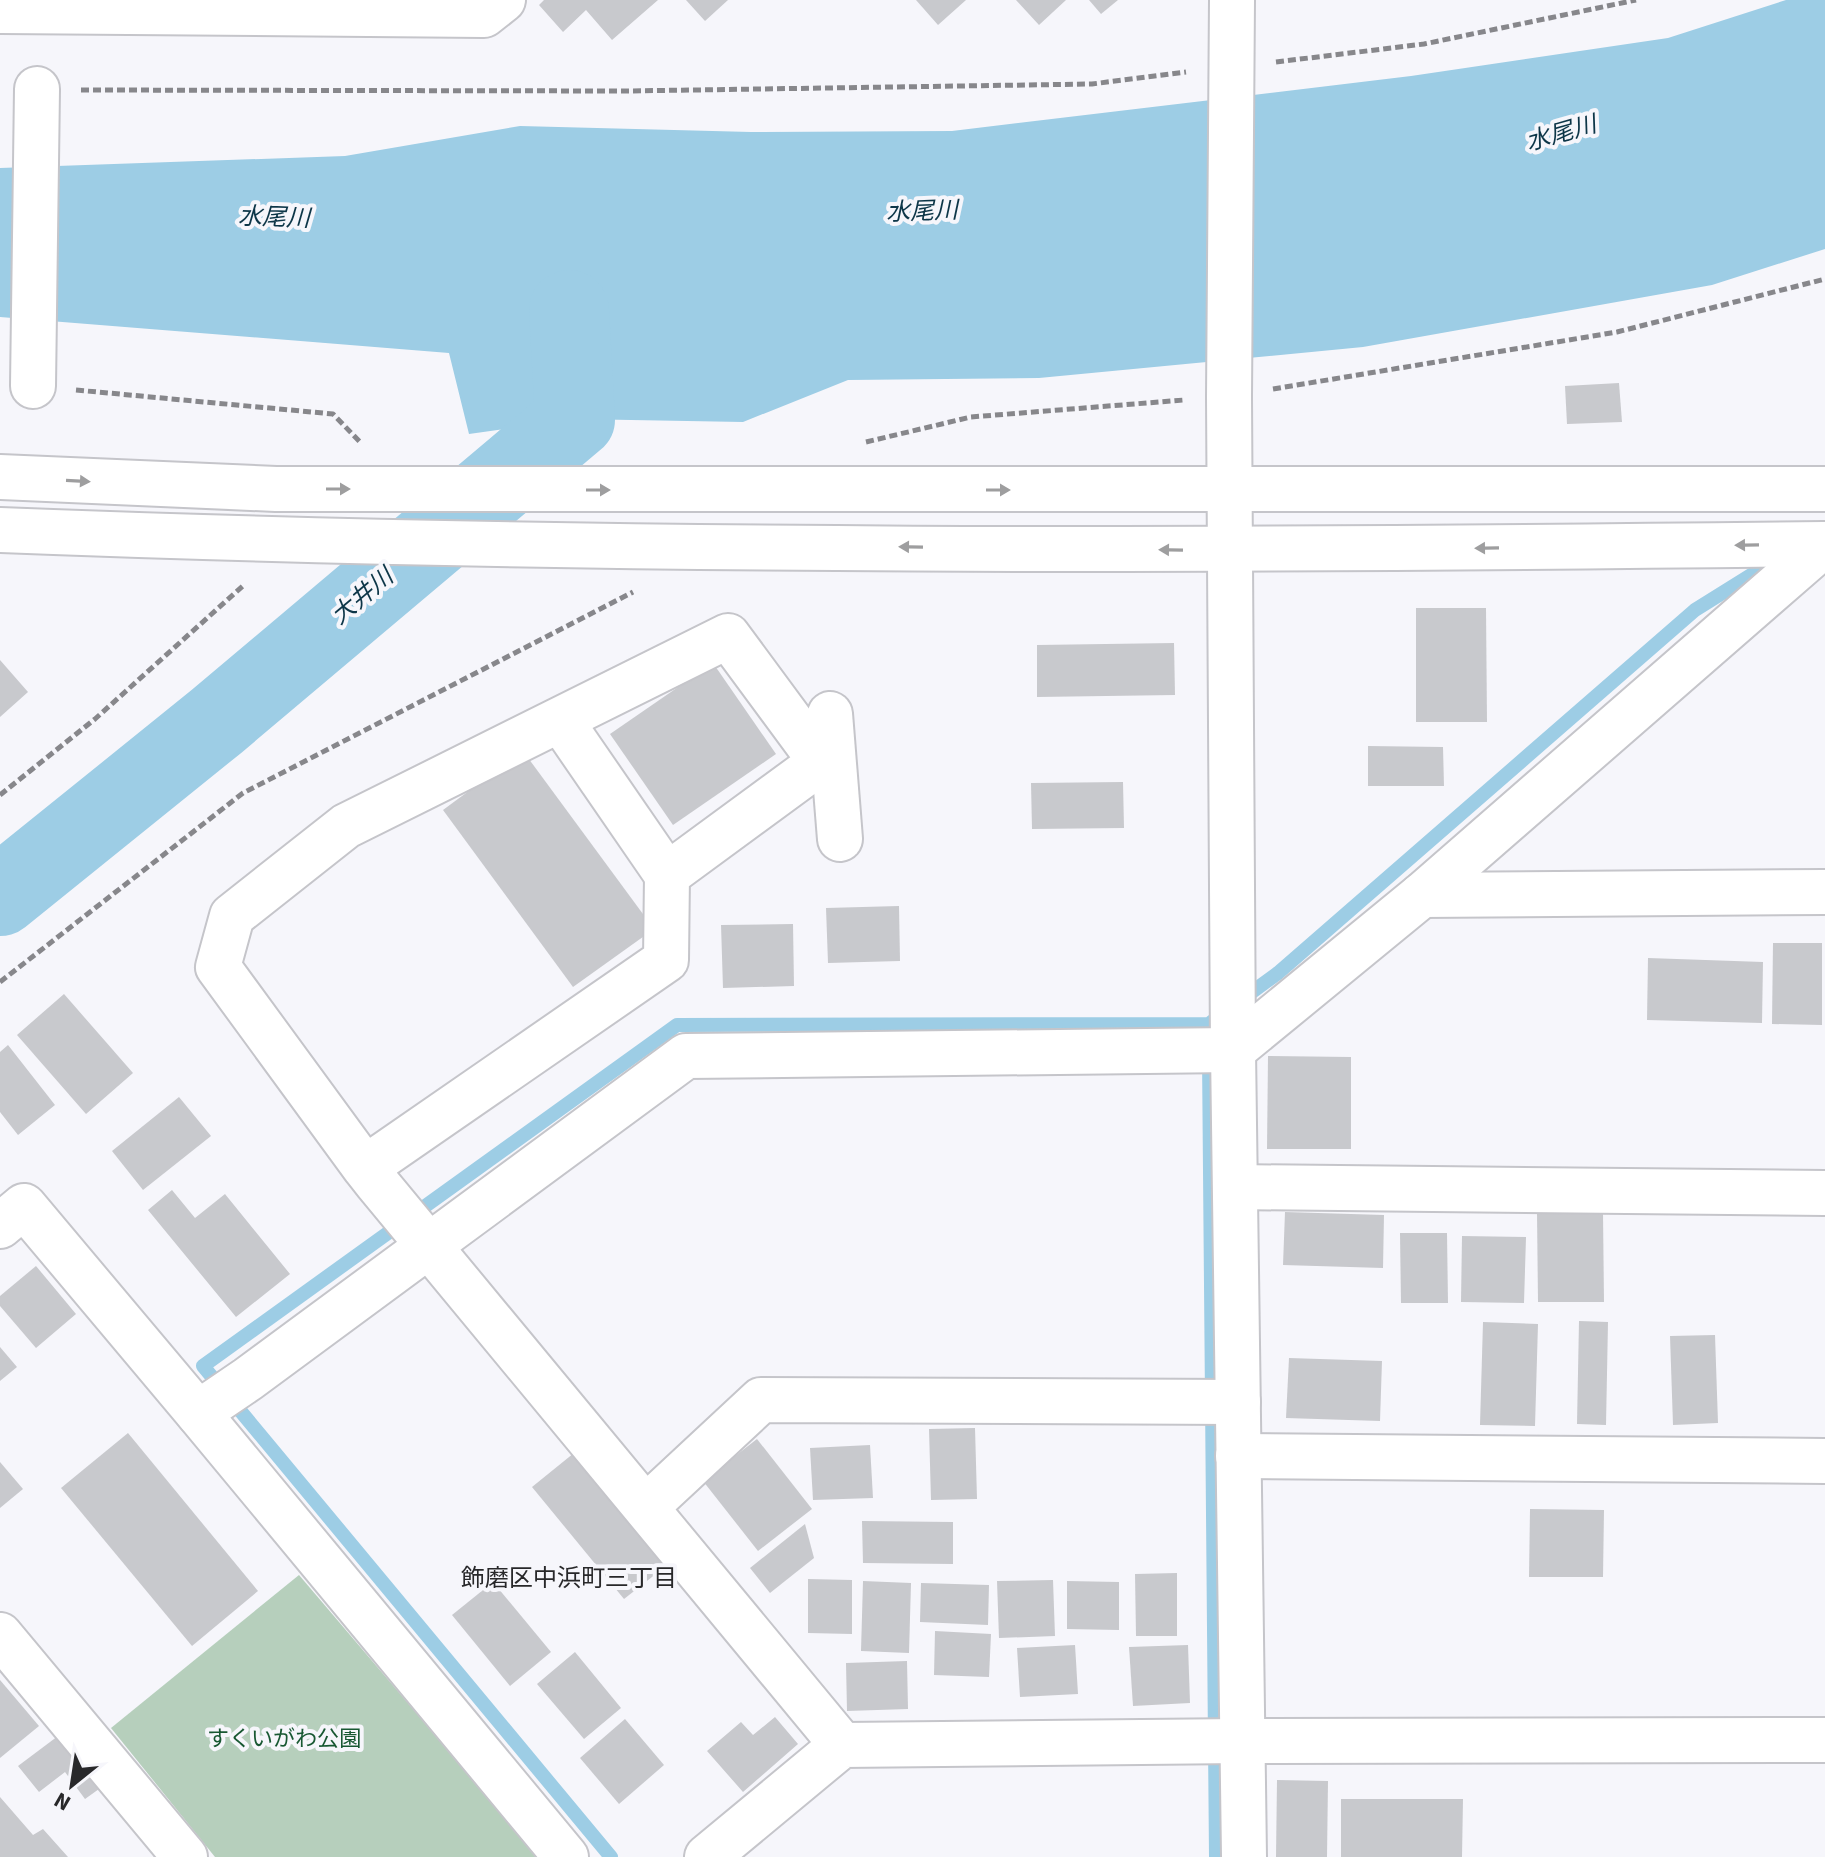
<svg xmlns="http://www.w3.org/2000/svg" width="1825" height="1857" viewBox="0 0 1825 1857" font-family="'Source Sans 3','Noto Sans JP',sans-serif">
<rect width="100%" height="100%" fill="#f6f6fb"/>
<path fill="#b6cfbc" d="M299,1575l240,282h-324l-104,-129z"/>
<path fill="#9dcde5" d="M1786,0h39v249l-113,36 -349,62 -324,31 -191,2 -105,42 -168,-3 -106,15 -20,-81 -449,-36v-149l345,-12 175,-30 231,6 201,-1 459,-55 257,-38z"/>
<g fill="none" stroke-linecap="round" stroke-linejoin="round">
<g stroke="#9dcde5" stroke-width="14">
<path d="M1241,1000l37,-27 417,-363 85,-53"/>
<path d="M1209,1056l7,801"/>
<path d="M611,1857l-408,-491 474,-341 532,-1 15,-12"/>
</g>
<path stroke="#9dcde5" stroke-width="80" d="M0,896l217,-175 358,-302 -6,-109"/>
</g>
<g fill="#c8c9cd">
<path d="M544,0h114l-46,40 -26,-30 -23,22 -24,-27z"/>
<path d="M686,0h42l-23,21z"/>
<path d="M916,0h50l-28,25z"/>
<path d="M1016,0h50l-27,25z"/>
<path d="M1089,0h29l-17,14z"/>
<path d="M1619,383l3,39 -55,2 -2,-38z"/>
<path d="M1416,608h70l1,114h-71z"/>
<path d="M1174,643l1,52 -138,2v-52z"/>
<path d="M0,660l28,32 -28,25z"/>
<path d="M713,663l63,91 -103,71 -63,-91z"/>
<path d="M1368,746l75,1 1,39h-76z"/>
<path d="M523,751l131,178 -81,58 -130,-177z"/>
<path d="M1123,782l1,46 -92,1 -1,-46z"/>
<path d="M899,906l1,55 -72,2 -2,-55z"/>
<path d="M793,924l1,62 -71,2 -2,-63z"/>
<path d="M1773,943h49v82l-50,-1z"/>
<path d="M1648,958l115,4 -1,61 -115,-3z"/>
<path d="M64,994l69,79 -47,41 -69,-79z"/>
<path d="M8,1045l47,60 -37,30 -18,-23v-60z"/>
<path d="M1268,1056l83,1v92h-84z"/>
<path d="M179,1097l32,39 -68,54 -31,-39z"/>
<path d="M172,1190l23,28 30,-24 65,80 -54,43 -88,-107z"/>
<path d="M1285,1212l99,3 -1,53 -100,-3z"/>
<path d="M1537,1213h66l1,89h-66z"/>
<path d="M1400,1233h47l1,70h-47z"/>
<path d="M1462,1236l64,1 -2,66 -63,-1z"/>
<path d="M36,1266l40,48 -40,34 -36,-42v-10z"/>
<path d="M1579,1321l29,1 -2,103 -29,-1z"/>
<path d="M1483,1322l55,2 -3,102 -55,-1z"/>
<path d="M1715,1335l3,88 -45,2 -3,-89z"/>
<path d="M0,1347l17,20 -17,14z"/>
<path d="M1289,1358l93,3 -2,60 -94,-3z"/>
<path d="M975,1428l2,71 -46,1 -2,-71z"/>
<path d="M128,1433l130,158 -66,55 -131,-158z"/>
<path d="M757,1439l55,70 -54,42 -55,-70z"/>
<path d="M870,1445l3,53 -60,2 -3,-52z"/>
<path d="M574,1453l92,113 -42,33 -92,-112z"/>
<path d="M0,1462l23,27 -23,19z"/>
<path d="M1530,1509l74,1 -1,67h-74z"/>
<path d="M862,1521l91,1v42l-90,-1z"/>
<path d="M805,1524l9,34 -44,35 -20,-25z"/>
<path d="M1177,1573v63h-41l-1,-62z"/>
<path d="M808,1579l44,1v54l-44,-1z"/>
<path d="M1053,1580l2,56 -56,2 -2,-57z"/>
<path d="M863,1581l48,2 -2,70 -48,-2z"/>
<path d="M1067,1581l52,1v48l-52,-1z"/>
<path d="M493,1582l58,70 -41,34 -58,-71z"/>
<path d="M921,1583l68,2 -1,40 -68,-3z"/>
<path d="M935,1631l56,3 -2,43 -55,-2z"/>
<path d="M1075,1645l3,49 -58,3 -3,-49z"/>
<path d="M1188,1645l2,58 -57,3 -4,-59z"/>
<path d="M575,1652l46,56 -37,31 -47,-55z"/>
<path d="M907,1661l1,48 -61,2 -1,-48z"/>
<path d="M0,1680l39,46 -39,32z"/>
<path d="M775,1717l23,27 -55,48 -36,-41 34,-29 12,13z"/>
<path d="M625,1719l39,46 -45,39 -39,-46z"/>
<path d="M58,1736l41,53 -14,10 -20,-27 -26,20 -21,-26z"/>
<path d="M1277,1780l51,1 -1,76h-51z"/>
<path d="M0,1797l33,38 10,-6 25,28h-68z"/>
<path d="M1341,1799h122l-1,58h-121z"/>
</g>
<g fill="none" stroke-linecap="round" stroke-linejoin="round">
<defs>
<g id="minor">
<path d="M1232,0l-3,397 4,653 11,807"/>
<path d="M0,11l484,4 19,-15"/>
<path d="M33,386l4,-297"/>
<path d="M0,477l276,12h1549"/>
<path d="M0,530c608,24 1217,21 1825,14"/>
<path d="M830,714l10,125"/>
<path d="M561,721l106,154"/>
<path d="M1422,895l403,-3"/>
<path d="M365,1168l301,-208 1,-85 154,-113 -93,-126 -382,190 -114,90 -14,51 147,201 11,14 466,563"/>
<path d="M1235,1187l590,6"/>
<path d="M0,1226l24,-20 174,207 368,444"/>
<path d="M198,1413l50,-34 438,-323 547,-6 189,-155 403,-351"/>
<path d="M1238,1456l587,5"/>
<path d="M646,1507l115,-107 477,2"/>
<path d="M0,1635l185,222"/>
<path d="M707,1857l135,-112 400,-4 583,-1"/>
</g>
</defs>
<use href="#minor" stroke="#c5c5ca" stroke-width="48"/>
<g stroke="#87878b" stroke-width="5" stroke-dasharray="8 4" stroke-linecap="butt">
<path d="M1276,62l148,-18 212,-44"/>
<path d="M81,90l546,1 465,-7 94,-12"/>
<path d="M1273,389l344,-57 208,-53"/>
<path d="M76,390l257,24 28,29"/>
<path d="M866,442l105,-25 213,-17"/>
<path d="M0,795l95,-76 150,-135"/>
<path d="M0,982l243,-189 390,-201"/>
</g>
<use href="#minor" stroke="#fff" stroke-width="44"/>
</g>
<defs><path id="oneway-solid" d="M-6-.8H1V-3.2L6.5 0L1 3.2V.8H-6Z" transform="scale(2)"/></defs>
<g fill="#9e9e9f">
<use href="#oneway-solid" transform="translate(78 481) rotate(3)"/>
<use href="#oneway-solid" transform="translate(338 489)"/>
<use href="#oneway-solid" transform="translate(598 490)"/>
<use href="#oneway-solid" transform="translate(998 490)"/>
<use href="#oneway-solid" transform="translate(1747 545) rotate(179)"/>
<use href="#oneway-solid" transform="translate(911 547) rotate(-179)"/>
<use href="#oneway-solid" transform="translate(1487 548) rotate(179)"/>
<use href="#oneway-solid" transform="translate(1171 550) rotate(-179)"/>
</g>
<g text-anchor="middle" stroke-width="8" stroke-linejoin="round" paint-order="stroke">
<g font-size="22" fill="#185832" stroke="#f6f6fb">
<text x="284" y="1746">すくいがわ公園</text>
</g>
<g font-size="24" font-style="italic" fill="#0d3648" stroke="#f6f6fb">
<text transform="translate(1561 133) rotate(-16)" y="8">水尾川</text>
<text transform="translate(922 211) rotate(-2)" y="8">水尾川</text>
<text transform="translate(274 217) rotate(2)" y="8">水尾川</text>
<text transform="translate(362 596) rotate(-40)" y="8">大井川</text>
</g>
<g font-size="24" fill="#28282a" stroke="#f6f6fb">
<text x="569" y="1586">飾磨区中浜町三丁目</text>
</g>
</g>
<g transform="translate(72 1785) rotate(210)" stroke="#f6f6fb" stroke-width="6" paint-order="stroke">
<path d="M0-6L14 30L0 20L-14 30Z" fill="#28282a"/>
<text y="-12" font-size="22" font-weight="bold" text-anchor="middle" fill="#28282a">N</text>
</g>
</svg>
